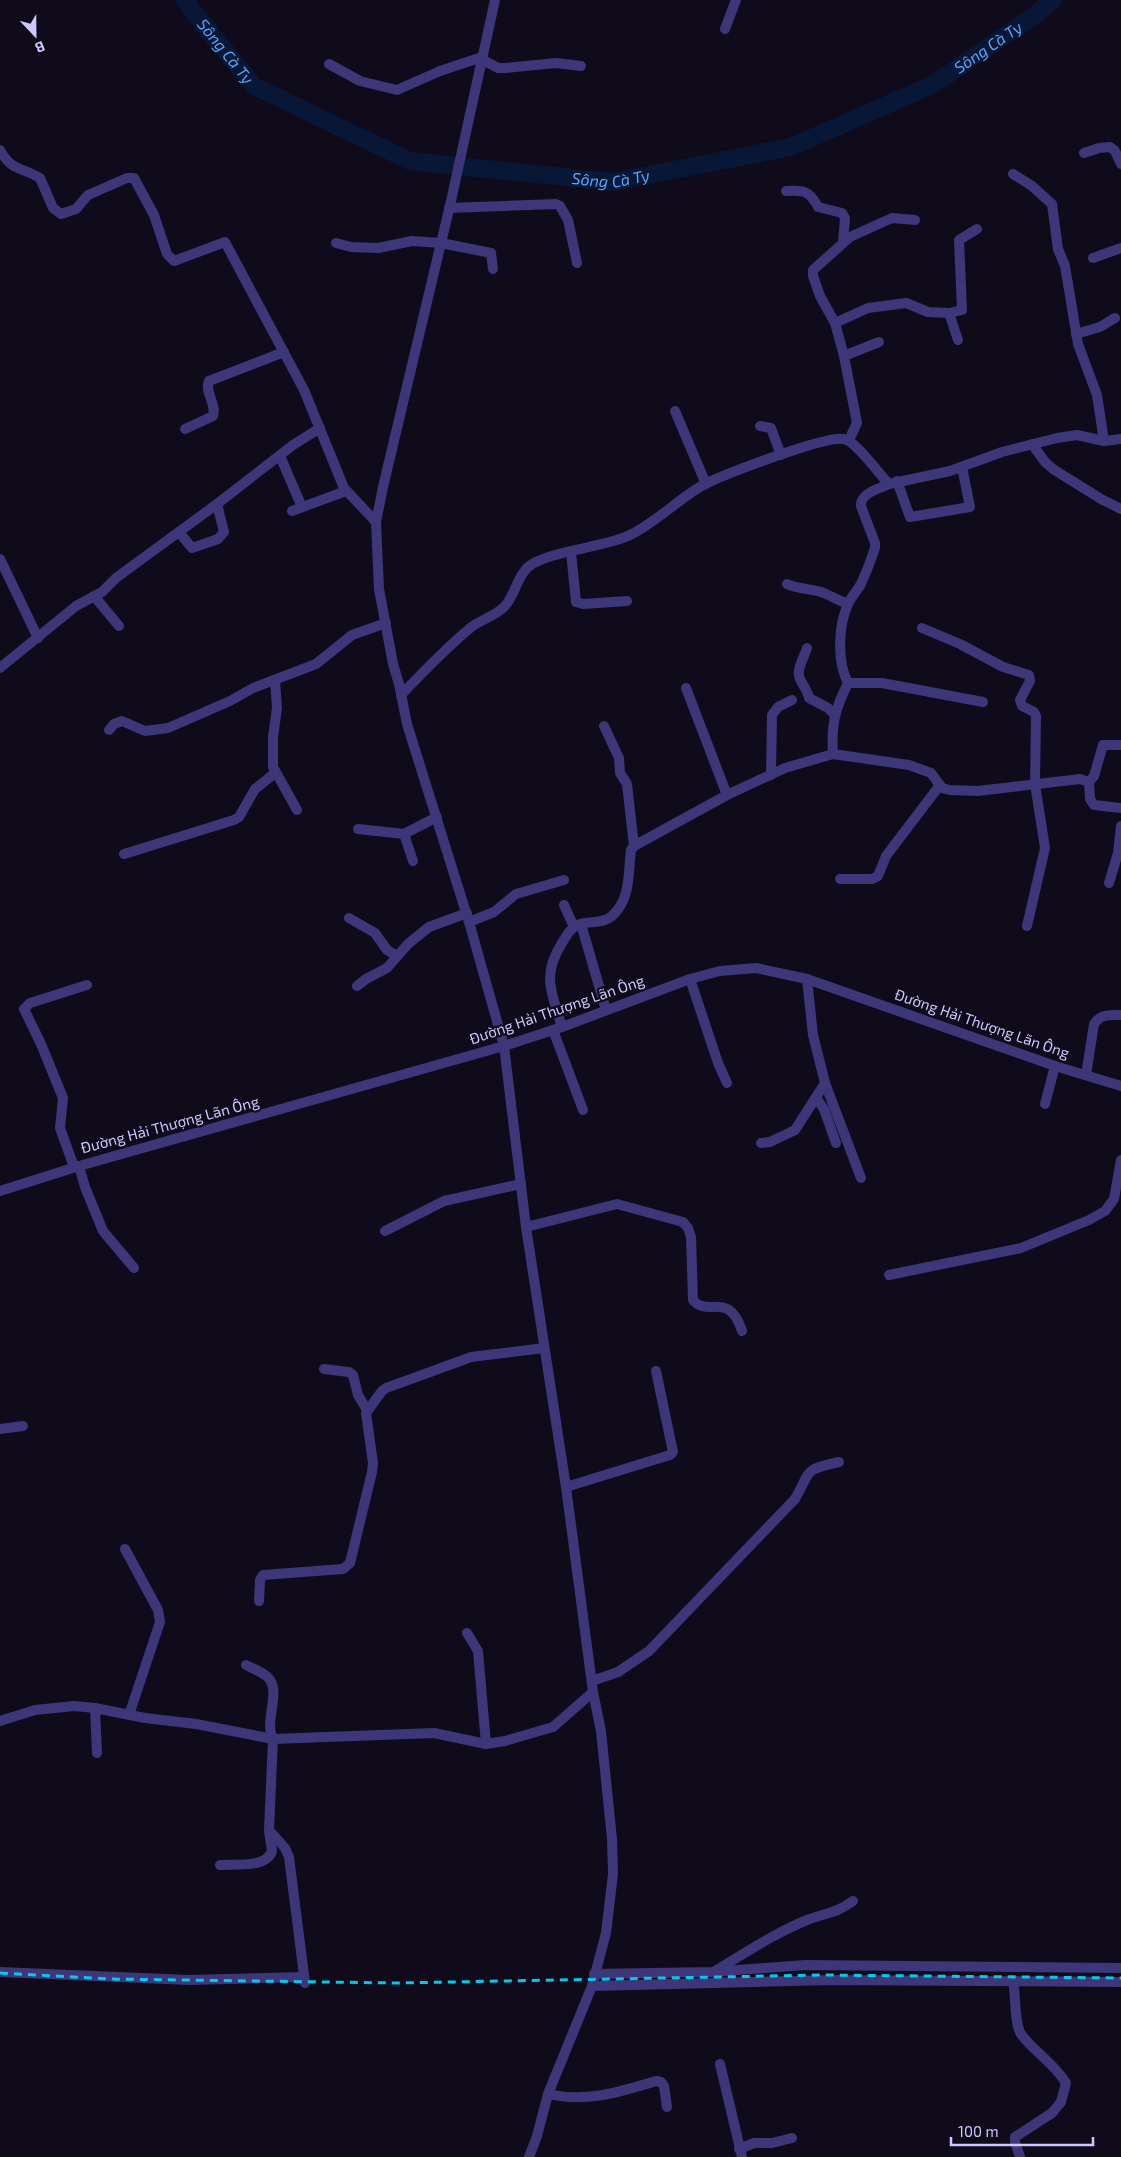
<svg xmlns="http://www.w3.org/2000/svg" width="1121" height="2157" viewBox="0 0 1121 2157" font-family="'Exo 2',sans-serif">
<rect width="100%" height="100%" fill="#0f0b1b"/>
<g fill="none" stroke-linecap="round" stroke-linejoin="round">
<path stroke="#091736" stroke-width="18" id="s1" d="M184,0l70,86 156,75 202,21 179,-35 143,-63 101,-69 18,-15"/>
<g stroke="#3d3679" stroke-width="10">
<path d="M495,0l-44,201 -68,286 -7,35 3,67 14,75 6,20 8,40 62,198 35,124 22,181 40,260 27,205 8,39 11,108 1,35 -7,59 -14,53 -44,108 -11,42 -8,21"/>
<path d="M725,29l11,-29"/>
<path d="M481,59l17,9h8l50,-5 25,3"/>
<path d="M329,64l31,17 37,9 43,-19 42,-14"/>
<path d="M0,150c11,21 22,17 40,28l13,30 8,6 15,-5 12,-14 39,-17h7l20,37 13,39 7,7 51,-19 79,148 40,98 32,34"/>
<path d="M1084,153l15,-5 11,-1 5,4 6,13"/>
<path d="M1013,174l19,12 20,18 6,45 7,17 13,78 19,51 7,46"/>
<path d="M786,191c18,-1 24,0 32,16l24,6 3,5 -2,24"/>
<path d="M449,208l107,-4 4,2 8,14 9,43"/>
<path d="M336,243l15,4 27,1 34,-7 29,2 50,10 2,16"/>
<path d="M1093,258l28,-10"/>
<path d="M949,313l13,-3 -3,-70 18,-11"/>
<path d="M835,323l33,-15 38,-5 22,9 21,1 9,27"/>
<path d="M1076,334l24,-7 15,-9"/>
<path d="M844,356l35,-14"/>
<path d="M675,411l31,73"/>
<path d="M760,426l11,2 10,27"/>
<path d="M185,429l28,-13c4,-12 -9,-24 -4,-35l75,-29"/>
<path d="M849,440l8,-17 -13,-67 -9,-33 -15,-27 -7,-20v-6l37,-33 42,-19 23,2"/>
<path d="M1032,444l13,18 8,7 48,30 20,10"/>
<path d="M280,456l22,51"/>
<path d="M897,481l13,36 60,-10 -8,-40"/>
<path d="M292,511l54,-20"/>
<path d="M179,532l13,16 26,-9 6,-7 -7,-28"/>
<path d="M571,552l5,50 7,2 44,-3"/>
<path d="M0,559l38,79"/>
<path d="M787,584c12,6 27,4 39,10 7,3 14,7 22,10"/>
<path d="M94,596l25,30"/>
<path d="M922,628l38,16 43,23 26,8 1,6 -10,19 2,6 12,6 2,4 -1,68 10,64 -18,78"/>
<path d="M807,648c-2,7 -10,20 -8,28 2,8 8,12 10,22l19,10 7,7"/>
<path d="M0,668l76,-62 26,-14 14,-14 101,-74 76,-59 27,-17"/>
<path d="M275,680l2,28 -4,29v30l24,43"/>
<path d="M848,683h34l101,19"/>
<path d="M686,688l41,107"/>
<path d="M401,695c22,-23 44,-46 68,-66 10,-9 25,-12 35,-22 11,-11 12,-28 23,-39 18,-17 77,-20 103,-33 27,-13 49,-37 75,-51 21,-10 121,-49 139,-45 12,2 35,35 45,45l61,-13 52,-19 55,-14 20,-3 27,6 17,-2"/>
<path d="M604,726l15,32 1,15 7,11 7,62"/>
<path d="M109,730l5,-6 8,-3 23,10 23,-3 62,-27 23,-13 63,-24 36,-29 34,-12"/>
<path d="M833,754c-2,-29 2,-45 15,-71 -11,-21 -10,-57 0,-79 3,-7 9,-13 13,-20 5,-11 10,-24 14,-36v-5l-14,-37c-1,-13 18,-17 28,-22"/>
<path d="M771,775l1,-60 6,-8 14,-7"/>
<path d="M1089,782l5,-6 9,-31h18"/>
<path d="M358,829l46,5 33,-17"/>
<path d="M404,834l9,27"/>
<path d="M124,854l110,-34 5,-3 16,-28 20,-16"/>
<path d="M840,879h32l6,-3 8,-20 54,-71"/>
<path d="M1109,883l9,-30 3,-27"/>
<path d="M564,905l10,22"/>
<path d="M349,918l26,15 12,17 10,6"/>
<path d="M469,922l25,-10 22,-18 48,-14"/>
<path d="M581,924l25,86"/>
<path d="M690,979l28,84 9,20"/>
<path d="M807,979l6,56 12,48 36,95"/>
<path d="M357,986l9,-7 21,-11 21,-24 21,-17 38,-14"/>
<path d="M562,1027c-10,-34 -21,-51 0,-84 5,-8 9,-16 18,-19 11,-3 24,0 33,-9 18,-17 15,-42 18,-65l3,-4 93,-51 58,-27 48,-14 76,11 22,8 11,15 8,2 28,1 102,-12 9,3 1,17 4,6 27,3"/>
<path d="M553,1030l30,80"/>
<path d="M1086,1075l8,-51c7,-10 15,-9 27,-9"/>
<path d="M817,1099l7,10 12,34"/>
<path d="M1045,1104l10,-38"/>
<path d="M761,1143l9,-1 25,-12 30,-47"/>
<path d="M79,1166l6,21 18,44 31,37"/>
<path d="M74,1167l-14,-39 3,-30 -22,-54 -17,-35 6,-6 57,-18"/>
<path d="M0,1191l79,-25 425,-120 58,-19 128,-48 30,-8 36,-3 51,11 248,87 66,20"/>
<path d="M526,1227l91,-23 66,18 5,6 3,9 2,63c14,18 36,-10 49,31"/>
<path d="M385,1231l59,-30 77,-17"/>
<path d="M889,1275l132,-27 68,-28 16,-9 9,-12 7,-39"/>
<path d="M324,1369l25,3 4,3 5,20 9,15"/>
<path d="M0,1429l23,-3"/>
<path d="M566,1487l104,-32 3,-3 -17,-81"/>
<path d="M125,1549l33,61 2,12 -31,93"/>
<path d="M259,1601l1,-21 3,-5 80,-6 7,-6 22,-91 1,-9 -7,-50 16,-22 4,-3 47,-17 38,-14 73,-9"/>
<path d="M467,1633l11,18 8,93"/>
<path d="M246,1665c7,4 20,8 24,15 10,14 -6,42 3,59l-4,91 16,18 4,9 16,126"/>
<path d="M592,1681l26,-9 31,-21 146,-152c17,-30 8,-29 44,-37"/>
<path d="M95,1708l2,45"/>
<path d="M0,1721l35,-11 39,-4 21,2 50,10 51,6 77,15 161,-6 52,11 19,-3 48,-14 40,-35"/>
<path d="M220,1865c15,-1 47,3 52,-14l-3,-20"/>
<path d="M715,1971c30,-18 60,-38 92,-51 18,-7 30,-7 46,-19"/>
<path d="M0,1972l190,8 114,-3"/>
<path d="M594,1974l118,-2 93,-7 316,3"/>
<path d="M1013,1980c3,15 1,43 8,54 12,17 32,28 45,49l-5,19 -9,11 -37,24v5l5,15"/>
<path d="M592,1986l238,-6 291,2"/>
<path d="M720,2064l22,93"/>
<path d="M548,2094c39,9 71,-2 108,-13l5,1 3,4 3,21"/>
<path d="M739,2149l15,-6h18l20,-5"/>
</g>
<path stroke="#04c8ec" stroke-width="3" stroke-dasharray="8 6" stroke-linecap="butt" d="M0,1973l110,6 287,4 426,-8 298,3"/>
</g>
<g text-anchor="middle" stroke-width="4.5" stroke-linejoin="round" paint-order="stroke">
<g font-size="15" fill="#cfc6fe" stroke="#0f0b1b">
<text transform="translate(557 1010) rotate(-19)" y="5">Đường Hải Thượng Lãn Ông</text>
<text transform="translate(982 1024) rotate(19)" y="5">Đường Hải Thượng Lãn Ông</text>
<text transform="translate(170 1125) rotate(-15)" y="5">Đường Hải Thượng Lãn Ông</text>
</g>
<g font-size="16" font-style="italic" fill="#56a6fc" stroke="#0f0b1b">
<text dy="6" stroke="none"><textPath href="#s1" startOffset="891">Sông Cà Ty</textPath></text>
<text dy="6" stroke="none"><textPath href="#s1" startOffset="66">Sông Cà Ty</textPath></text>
<text dy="6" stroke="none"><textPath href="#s1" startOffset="486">Sông Cà Ty</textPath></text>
</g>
</g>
<g transform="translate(35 35) rotate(158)" stroke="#0f0b1b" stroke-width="4" paint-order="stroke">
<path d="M0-4L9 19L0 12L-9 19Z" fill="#cfc6fe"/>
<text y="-8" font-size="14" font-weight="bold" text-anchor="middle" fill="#cfc6fe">B</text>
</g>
<path d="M951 2137v8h142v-8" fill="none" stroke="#cfc6fe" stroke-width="2.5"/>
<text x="958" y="2137" font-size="15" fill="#cfc6fe" stroke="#0f0b1b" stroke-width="4" paint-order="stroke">100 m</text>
</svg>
